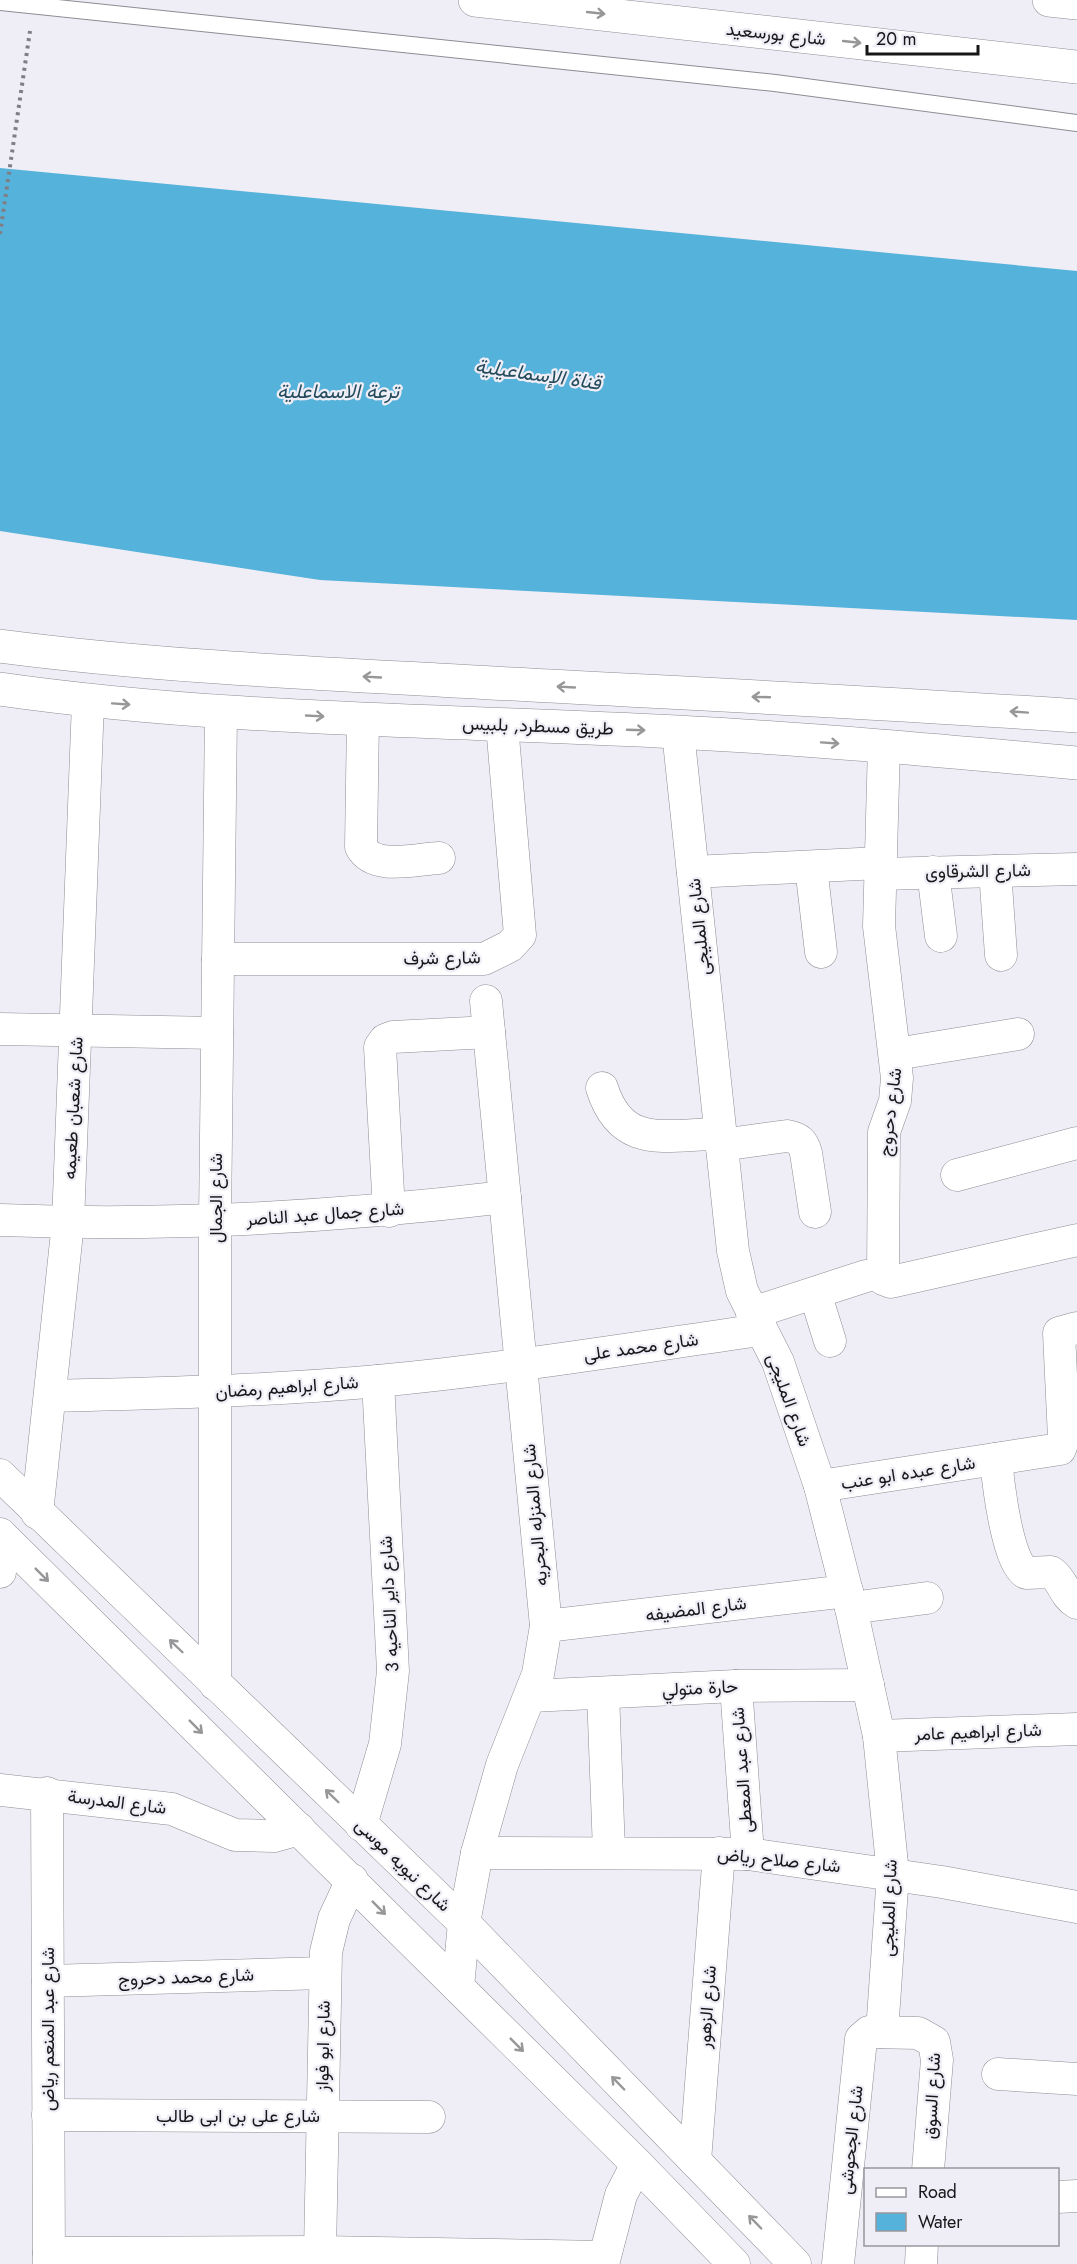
<svg xmlns="http://www.w3.org/2000/svg" width="1077" height="2264" viewBox="0 0 1077 2264" font-family="Jost,Vazirmatn,sans-serif">
<rect width="100%" height="100%" fill="#efedf5"/>
<path fill="#55b2da" d="M0,168l1077,103v349l-757,-40 -320,-49z"/>
<g fill="none" stroke-linecap="round" stroke-linejoin="round">
<defs>
<path id="service" d="M0,2l775,81 302,40"/>
<g id="minor">
<path d="M363,719l-2,128c13,24 55,12 78,11"/>
<path d="M678,732l55,519 9,40 36,71 42,124 31,122 28,128 14,138 -11,158"/>
<path d="M884,746l-5,180 18,152 -2,23 -11,31 -1,147 8,3 186,-42"/>
<path d="M811,867l10,85"/>
<path d="M995,871l6,84"/>
<path d="M693,872l187,-9"/>
<path d="M933,872l8,64"/>
<path d="M880,874l197,-5"/>
<path d="M218,959h266l26,-13 10,-11 -18,-210"/>
<path d="M0,1029l217,4"/>
<path d="M896,1054l122,-20"/>
<path d="M602,1088c20,63 64,46 119,46"/>
<path d="M721,1145l66,-9c12,2 16,6 19,17l9,59"/>
<path d="M957,1175l120,-32"/>
<path d="M389,1211l-9,-164 5,-7 8,-3 96,-5"/>
<path d="M0,1220c169,7 337,-3 505,-23"/>
<path d="M815,1293l15,48"/>
<path d="M752,1313l114,-37"/>
<path d="M52,1396c108,-3 217,-5 326,-15 128,-12 255,-33 382,-51"/>
<path d="M996,1459c2,23 11,103 30,114l25,-1c13,9 12,23 26,31"/>
<path d="M0,1475l464,448 331,341"/>
<path d="M820,1486l240,-37 4,-11 -5,-105 18,-5"/>
<path d="M37,1513l31,-290 20,-521"/>
<path d="M0,1534l637,630 97,100"/>
<path d="M0,1572l1,-37"/>
<path d="M851,1608l76,-10"/>
<path d="M546,1626l301,-35"/>
<path d="M215,1684v-463l6,-509"/>
<path d="M736,1686l12,168"/>
<path d="M603,1693l6,158"/>
<path d="M531,1696l205,-10 132,-1"/>
<path d="M879,1736l198,-7"/>
<path d="M0,1790l172,19 63,26 39,1 25,-7"/>
<path d="M47,1793l2,471"/>
<path d="M361,1825l24,-81 8,-73 -15,-290"/>
<path d="M477,1853l271,1 194,28 135,25"/>
<path d="M48,1981l277,-8"/>
<path d="M458,1987l6,-64 13,-70 25,-88 36,-91 8,-48 -60,-625"/>
<path d="M998,2074l79,5"/>
<path d="M48,2115l381,2"/>
<path d="M695,2161l24,-308"/>
<path d="M1058,2197l19,-1"/>
<path d="M320,2252l6,-300 8,-33 18,-39"/>
<path d="M49,2253l271,-1 284,5"/>
<path d="M603,2264l18,-69 16,-31"/>
<path d="M838,2264l23,-225 8,-7 49,1 16,9 3,18 -9,110"/>
<path d="M921,2264l1,-20"/>
</g>
<g id="secondary">
<path d="M475,0l602,67"/>
<path d="M1049,0l28,3"/>
</g>
<g id="primary">
<path d="M0,646c146,19 291,26 438,34 213,12 426,21 639,36"/>
<path d="M0,689c224,32 451,31 677,43 133,7 267,19 400,31"/>
</g>
</defs>
<use href="#service" stroke="#8e8c93" stroke-width="18"/>
<use href="#minor" stroke="#8e8c93" stroke-width="33"/>
<use href="#secondary" stroke="#8e8c93" stroke-width="34"/>
<use href="#primary" stroke="#8e8c93" stroke-width="34"/>
<path stroke="#807e84" stroke-width="4" stroke-dasharray="3 4.5" stroke-linecap="butt" d="M0,234l30,-203"/>
<use href="#service" stroke="#fff" stroke-width="16"/>
<use href="#minor" stroke="#fff" stroke-width="32"/>
<use href="#secondary" stroke="#fff" stroke-width="33"/>
<use href="#primary" stroke="#fff" stroke-width="33"/>
</g>
<defs><path id="oneway-shaft" d="M-6 0H5M1.5-3L5.5 0L1.5 3" fill="none" stroke-width="1.6" stroke-linecap="round" stroke-linejoin="round" transform="scale(1.5)"/></defs>
<g stroke="#979698">
<use href="#oneway-shaft" transform="translate(596 13) rotate(6)"/>
<use href="#oneway-shaft" transform="translate(852 42) rotate(6)"/>
<use href="#oneway-shaft" transform="translate(372 677) rotate(-177)"/>
<use href="#oneway-shaft" transform="translate(566 687) rotate(-177)"/>
<use href="#oneway-shaft" transform="translate(761 697) rotate(-178)"/>
<use href="#oneway-shaft" transform="translate(121 704) rotate(4)"/>
<use href="#oneway-shaft" transform="translate(1019 712) rotate(-176)"/>
<use href="#oneway-shaft" transform="translate(315 716) rotate(3)"/>
<use href="#oneway-shaft" transform="translate(636 730) rotate(2)"/>
<use href="#oneway-shaft" transform="translate(830 743) rotate(4)"/>
<use href="#oneway-shaft" transform="translate(42 1575) rotate(45)"/>
<use href="#oneway-shaft" transform="translate(176 1646) rotate(-136)"/>
<use href="#oneway-shaft" transform="translate(196 1727) rotate(45)"/>
<use href="#oneway-shaft" transform="translate(332 1796) rotate(-136)"/>
<use href="#oneway-shaft" transform="translate(379 1908) rotate(45)"/>
<use href="#oneway-shaft" transform="translate(517 2045) rotate(45)"/>
<use href="#oneway-shaft" transform="translate(618 2083) rotate(-134)"/>
<use href="#oneway-shaft" transform="translate(755 2222) rotate(-134)"/>
</g>
<g text-anchor="middle" stroke-width="4.5" stroke-linejoin="round" paint-order="stroke">
<g font-size="18" fill="#171619" stroke="#efedf5">
<text transform="translate(776 34) rotate(6)" y="6">شارع بورسعيد</text>
<text transform="translate(538 726) rotate(2)" y="6">طريق مسطرد, بلبيس</text>
<text transform="translate(978 871) rotate(-1)" y="6">شارع الشرقاوى</text>
<text transform="translate(699 927) rotate(-96)" y="6">شارع المليجى</text>
<text transform="translate(442 958) rotate(-1)" y="6">شارع شرف</text>
<text transform="translate(73 1108) rotate(-87)" y="6">شارع شعبان طعيمه</text>
<text transform="translate(890 1112) rotate(-83)" y="6">شارع دحروج</text>
<text transform="translate(216 1198) rotate(-90)" y="6">شارع الجمال</text>
<text transform="translate(325 1214) rotate(-4)" y="6">شارع جمال عبد الناصر</text>
<text transform="translate(641 1347) rotate(-8)" y="6">شارع محمد على</text>
<text transform="translate(287 1387) rotate(-4)" y="6">شارع ابراهيم رمضان</text>
<text transform="translate(789 1400) rotate(70)" y="6">شارع المليجى</text>
<text transform="translate(908 1473) rotate(-9)" y="6">شارع عبده ابو عنب</text>
<text transform="translate(535 1515) rotate(-95)" y="6">شارع المنزله البحريه</text>
<text transform="translate(389 1604) rotate(-93)" y="6">شارع داير الناحيه 3</text>
<text transform="translate(696 1609) rotate(-7)" y="6">شارع المضيفه</text>
<text transform="translate(700 1688) rotate(-3)" y="6">حارة متولي</text>
<text transform="translate(978 1732) rotate(-2)" y="6">شارع ابراهيم عامر</text>
<text transform="translate(742 1770) rotate(-94)" y="6">شارع عبد المعطى</text>
<text transform="translate(117 1802) rotate(7)" y="6">شارع المدرسة</text>
<text transform="translate(779 1860) rotate(6)" y="6">شارع صلاح رياض</text>
<text transform="translate(403 1865) rotate(44)" y="6">شارع نبويه موسى</text>
<text transform="translate(889 1908) rotate(-88)" y="6">شارع المليجى</text>
<text transform="translate(186 1977) rotate(-2)" y="6">شارع محمد دحروج</text>
<text transform="translate(707 2007) rotate(-86)" y="6">شارع الزهور</text>
<text transform="translate(48 2029) rotate(-90)" y="6">شارع عبد المنعم رياض</text>
<text transform="translate(323 2046) rotate(-89)" y="6">شارع ابو فواز</text>
<text transform="translate(932 2096) rotate(-87)" y="6">شارع السوق</text>
<text x="238" y="2122">شارع على بن ابى طالب</text>
<text transform="translate(851 2140) rotate(-84)" y="6">شارع الجحوشى</text>
</g>
<g font-size="20" font-style="italic" fill="#234b5c" stroke="#efedf5">
<text transform="translate(538 374) rotate(8)" y="7">قناة الإسماعيلية</text>
<text x="338" y="398">ترعة الاسماعلية</text>
</g>
</g>
<rect x="864" y="2168" width="195" height="78" fill="#efedf5" stroke="#99979d" stroke-width="1.5"/>
<rect x="876" y="2188" width="30" height="9" fill="#ffffff" stroke="#99979d" stroke-width="1.5"/>
<text x="918" y="2198" font-size="18" fill="#171619">Road</text>
<rect x="876" y="2213" width="30" height="18" fill="#55b2da" stroke="#99979d" stroke-width="1.5"/>
<text x="918" y="2228" font-size="18" fill="#171619">Water</text>
<path d="M867 45v9h111v-9" fill="none" stroke="#171619" stroke-width="3"/>
<text x="876" y="45" font-size="18" fill="#171619" stroke="#efedf5" stroke-width="4.5" paint-order="stroke">20 m</text>
</svg>
